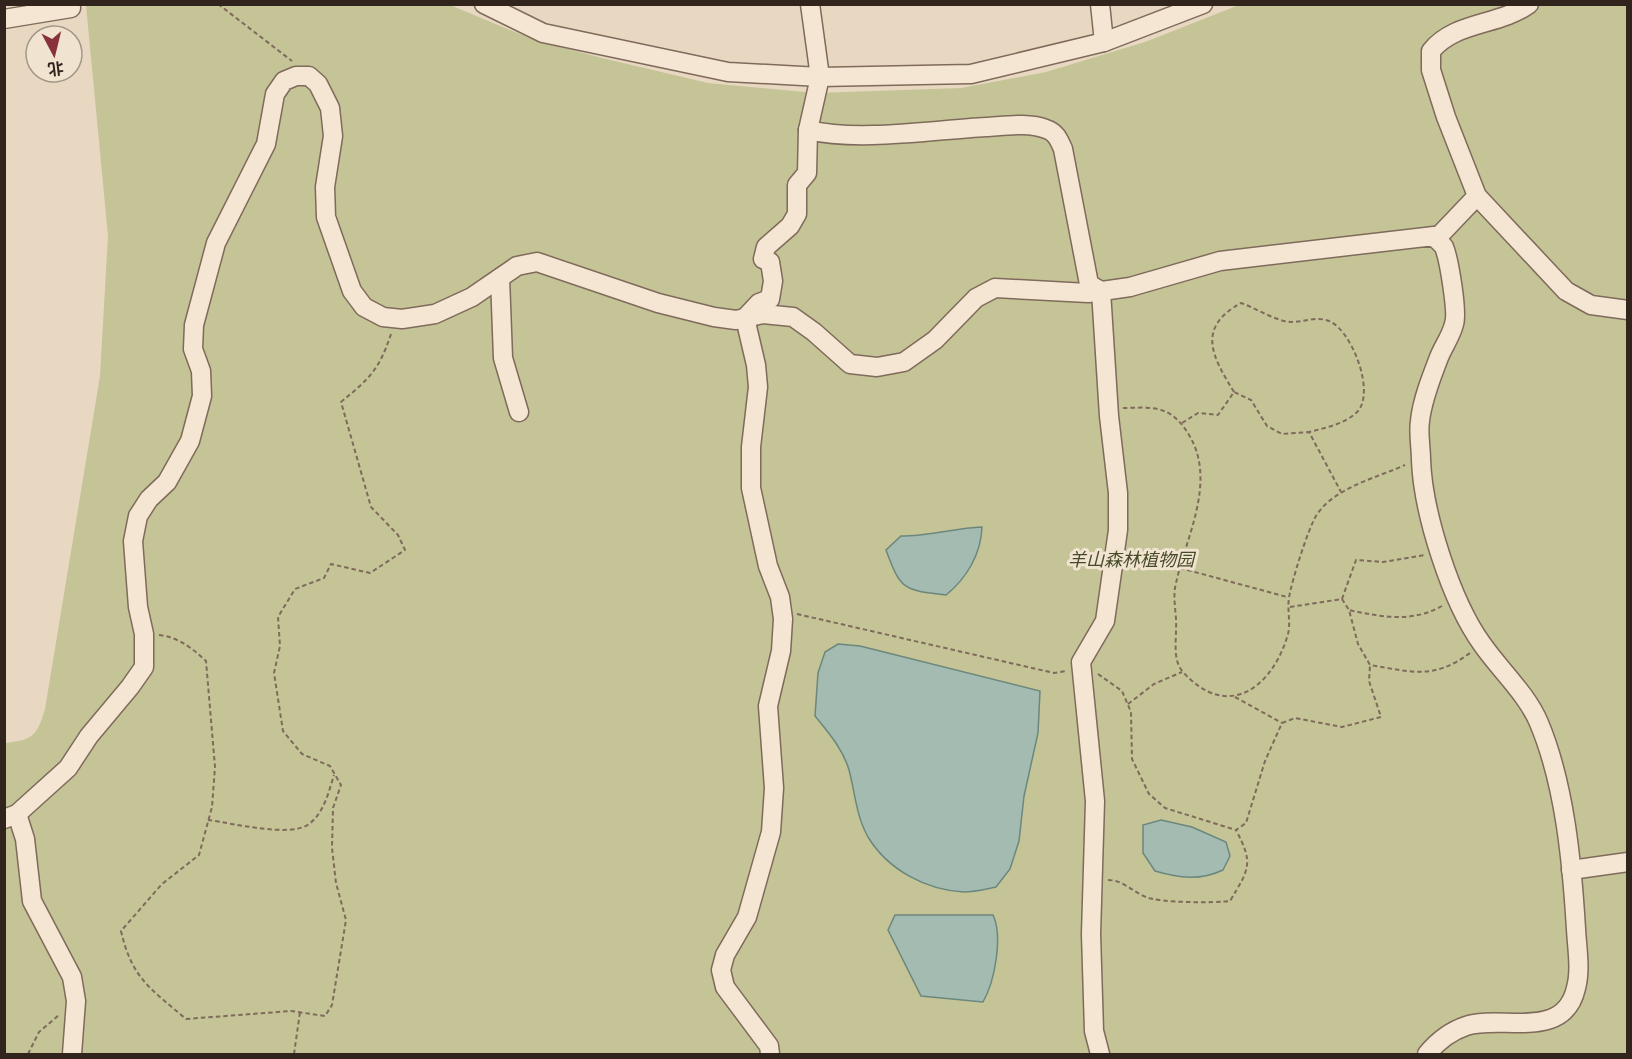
<svg xmlns="http://www.w3.org/2000/svg" width="1632" height="1059" viewBox="0 0 1632 1059" font-family="'Source Serif 4','Noto Sans SC',serif">
<rect width="100%" height="100%" fill="#e8d8c1"/>
<path fill="#c4c497" d="M86,5h364l82,34 70,19 106,25 108,10 145,-5 85,-16 99,-30 94,-37h388v1049h-1622v-311c28,-3 32,-7 40,-34l55,-333 8,-140z"/>
<g fill="#a3bbb1" stroke="#6c877d" stroke-width="1.5">
<path d="M982,527c-1,27 -15,51 -36,68 -42,-5 -45,-4 -60,-45l15,-14c28,0 54,-8 81,-9z"/>
<path d="M838,644l22,2 180,45 -2,42 -14,63 -5,45 -9,28 -14,18c-10,2 -22,5 -32,5 -38,-2 -76,-22 -96,-55 -12,-21 -13,-45 -19,-67 -6,-21 -21,-38 -34,-54l3,-43 7,-21z"/>
<path d="M1161,820l31,7 34,15 4,14 -7,14c-23,11 -44,8 -68,1l-12,-18v-28z"/>
<path d="M895,915h98c10,21 2,66 -10,87l-62,-6 -33,-66z"/>
</g>
<g fill="none" stroke-linecap="round" stroke-linejoin="round">
<defs>
<g id="minor">
<path d="M484,4l59,29 185,39 92,5 151,-3 133,-32 99,-38"/>
<path d="M1100,4l4,38"/>
<path d="M1529,4c-30,22 -74,17 -98,47v19l15,47 31,79 89,95 25,14 37,5"/>
<path d="M4,19l67,-11"/>
<path d="M808,130c51,12 124,0 178,-3 18,-1 43,-5 60,2 10,3 13,11 17,20l26,135 12,7 8,125 9,77v37l-13,91 -24,41 14,139 -4,133 3,97 6,23"/>
<path d="M1436,239l41,-43"/>
<path d="M500,278l3,80 16,54"/>
<path d="M17,814l8,25 7,62 40,76 4,24 -4,53"/>
<path d="M4,819l13,-5 51,-46 21,-32 41,-49 14,-20v-33l-6,-27 -5,-66 5,-25 11,-17 18,-17 23,-41 12,-45 -1,-25 -8,-22 1,-24 22,-82 50,-99 9,-50 9,-13 12,-5h13l9,8 12,24 3,28 -8,51 1,30 26,74 12,16 19,10 19,2 33,-5 37,-17 45,-31 20,-4 121,41 56,14 22,3 27,-6 30,3 21,15 36,32 27,3 27,-5 31,-22 41,-42 19,-10 93,5 42,-6 90,-26 214,-25c3,4 8,8 10,11 5,12 14,66 10,77 -3,13 -12,24 -16,36 -7,18 -16,41 -18,61 -2,12 1,26 1,39 2,53 30,141 61,184 18,26 45,50 57,79 26,62 33,140 37,206 1,19 5,41 0,59 -12,54 -75,26 -110,38 -15,5 -29,16 -39,28"/>
<path d="M1571,870l57,-8"/>
<path d="M770,1054l-1,-8 -44,-59 -4,-17 4,-15 22,-38 24,-85 3,-44 -6,-82 13,-55 2,-32 -3,-22 -12,-31 -17,-78v-41l7,-60 -2,-22 -11,-47 14,-15 11,-4 3,-18 -3,-19 -7,-3 3,-12 24,-21 7,-12v-29l10,-12 1,-43 12,-53 -10,-73"/>
</g>
</defs>
<use href="#minor" stroke="#7f6a5b" stroke-width="21"/>
<g stroke="#7f6a5b" stroke-width="2" stroke-dasharray="4.5 3" stroke-linecap="butt">
<path d="M218,4l74,57"/>
<path d="M1234,392c-22,-36 -38,-64 7,-89 14,5 28,14 43,18 14,4 30,-6 45,0 23,9 48,74 27,92 -12,11 -31,15 -47,19"/>
<path d="M1123,408c12,0 30,-2 41,3 11,4 19,14 25,24 29,48 -5,105 -14,153 -2,13 2,28 1,41 0,14 -3,32 7,43 45,50 90,15 105,-38 3,-12 -1,-24 1,-36 2,-15 19,-69 27,-82 17,-28 60,-38 89,-51"/>
<path d="M1182,423l16,-10 20,2 16,-23 17,8 16,26 15,8 27,-2 32,60"/>
<path d="M1180,568l107,29"/>
<path d="M1342,599l14,-39 27,2 42,-7"/>
<path d="M1442,606c-30,17 -61,11 -93,4l9,34 12,21c42,7 63,15 100,-12"/>
<path d="M1290,607l52,-8 7,11"/>
<path d="M797,614l257,59 13,-2"/>
<path d="M159,635c19,2 33,13 47,26l9,106 -3,40 -13,48 -37,29 -41,47c11,48 30,58 65,88l105,-8 34,5 7,-11 14,-85 -10,-37 -4,-35 1,-40 8,-23 -11,-19 -28,-12 -19,-23 -9,-58 6,-27 -2,-29 17,-28 29,-11 7,-14 39,9 35,-23 -7,-15 -27,-28 -30,-105c29,-24 38,-32 50,-68"/>
<path d="M1098,674l24,17 9,21 1,47 17,35 16,14 71,22"/>
<path d="M1235,697l47,26"/>
<path d="M1128,704l26,-20 28,-12"/>
<path d="M208,820c24,3 83,18 101,4 15,-11 20,-33 25,-49"/>
<path d="M1108,880c15,0 25,12 38,17 12,6 70,6 84,4 19,-32 24,-37 6,-71l10,-7 19,-62 17,-38 13,-5 47,9 39,-10 -12,-36 1,-16"/>
<path d="M4,1018v20"/>
<path d="M28,1054l11,-22 20,-17"/>
<path d="M294,1054l6,-42"/>
</g>
<use href="#minor" stroke="#f4e6d3" stroke-width="18"/>
</g>
<g text-anchor="middle" stroke-width="6" stroke-linejoin="round" paint-order="stroke">
<g font-size="18" font-style="italic" fill="#464b27" stroke="#f0e3d0">
<text x="1131" y="566">羊山森林植物园</text>
</g>
</g>
<rect width="1632" height="1059" fill="none" stroke="#31241d" stroke-width="12"/>
<g transform="translate(54 54) rotate(173)"><circle r="28" fill="#f0e3d0" stroke="#a49788" stroke-width="1.5"/>
<path d="M0-4.5L10 22L0 15L-10 22Z" fill="#87323d"/>
<text y="-9" font-size="16" font-weight="bold" text-anchor="middle" fill="#31241d">北</text>
</g>
</svg>
